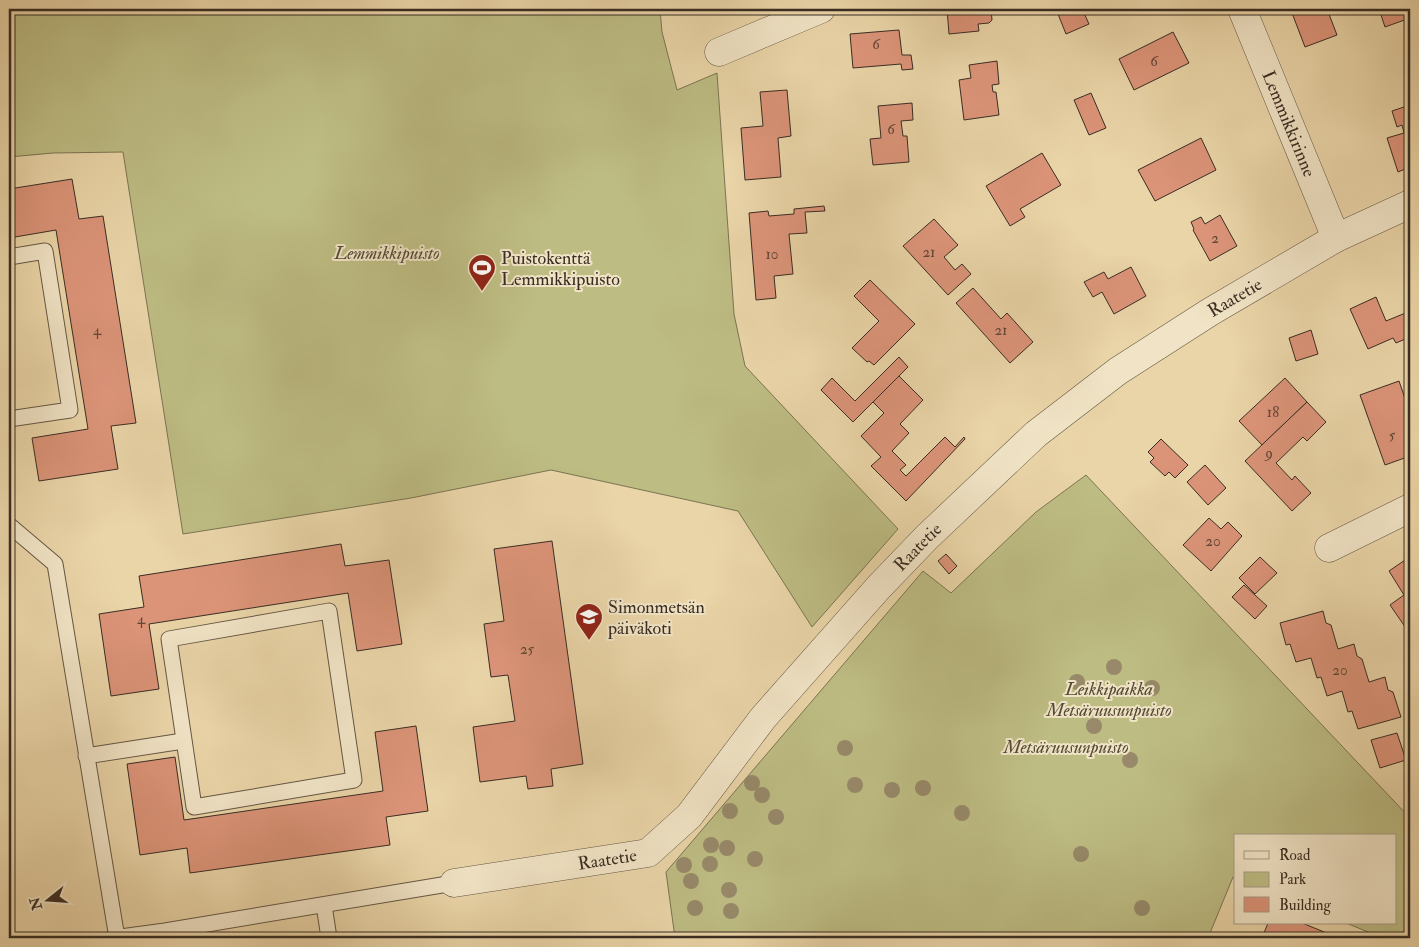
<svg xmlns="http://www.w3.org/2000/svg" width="1419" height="947" viewBox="0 0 1419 947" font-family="'IM FELL Double Pica',serif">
<rect width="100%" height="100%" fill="#ead5a8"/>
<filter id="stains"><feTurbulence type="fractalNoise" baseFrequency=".004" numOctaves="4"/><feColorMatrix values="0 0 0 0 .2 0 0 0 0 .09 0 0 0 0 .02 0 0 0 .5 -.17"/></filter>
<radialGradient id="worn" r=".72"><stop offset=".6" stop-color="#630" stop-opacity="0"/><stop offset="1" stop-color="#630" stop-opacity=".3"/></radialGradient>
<g fill="#bdbc83" stroke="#7b7453">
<path d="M9,9h651l2,23 15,58 40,-17 17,241 11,52 153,163 -86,98 -74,-116 -187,-41 -140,28 -228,36 -60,-382 -70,1 -44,4z"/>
<path d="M1086,475l324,343v120h-27l-37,-15h49v-87h-160v42l-2,-1 -25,61h-533l-9,-66 257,-301 28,22 85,-81z"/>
</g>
<g fill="#dc9479" stroke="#392d23">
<path d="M947,9h44l1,11 -3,3 -11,1 1,7 -30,3z"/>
<path d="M1056,9h32l1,2 -5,2 5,11 -23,10z"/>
<path d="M1303,9h24l10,26 -32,12 -13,-34z"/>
<path d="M1379,9h31v9l-25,9z"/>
<path d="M899,30l3,25h9l2,14 -11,1 -1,-6 -48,4 -3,-34z"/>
<path d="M1173,32l16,31 -55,27 -15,-31z"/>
<path d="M997,61l2,23 -7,1 1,7h3l3,23 -35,5 -5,-40 12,-2 -2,-13z"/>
<path d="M787,90l4,46 -13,2 3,39 -36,3 -4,-52 22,-2 -3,-34z"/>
<path d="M1091,93l15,35 -17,7 -15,-35z"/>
<path d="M912,103l1,17 -12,1 2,15h4l2,26 -36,3 -3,-26 11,-1 -3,-32z"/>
<path d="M1410,105v62l-12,5 -11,-34 17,-5 -2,-8 -5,2 -5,-16z"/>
<path d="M1201,138l15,32 -61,31 -17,-31z"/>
<path d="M1042,153l19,32 -41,24 5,8 -15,9 -24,-40z"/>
<path d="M72,179l7,40 24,-3 33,207 -25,3 7,43 -79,12 -7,-43 56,-9 -32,-199 -47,8v-49z"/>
<path d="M824,206l1,5 -20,1 2,21 -18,1 4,40 -19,2 2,22 -20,2 -7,-87 19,-2 1,5 25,-2v-5z"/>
<path d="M1220,215l17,31 -27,15 -17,-31 1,-1 -3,-7 10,-5 4,7z"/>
<path d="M934,219l24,26 -14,12 11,13 7,-6 9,10 -23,21 -45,-49z"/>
<path d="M1131,267l15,29 -32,18 -12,-22 -9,5 -9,-15 20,-10 4,7z"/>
<path d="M870,280l45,44 -41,41 -5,-4 -2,1 -15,-14 27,-27 -25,-25z"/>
<path d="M973,288l28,31 6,-6 26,29 -23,21 -54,-60z"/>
<path d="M1376,297l10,24 22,-9 2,5v20l-14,6 -3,-5 -25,11 -18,-40z"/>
<path d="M1311,330l7,24 -22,7 -7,-23z"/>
<path d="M899,357l9,10 -55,55 -32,-32 11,-12 23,23z"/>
<path d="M899,376l24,24 -23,24 9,9 -17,18 14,14 -6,5 6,6 39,-39 10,10 9,-10 1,2 -59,62 -35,-35 10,-9 -20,-21 23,-23 -11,-11z"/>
<path d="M1285,378l22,24 -45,43 -23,-24z"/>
<path d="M1399,381l11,32v43l-25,9 -25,-70z"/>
<path d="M1307,402l19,20 -19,19 -4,-4 -27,26 16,17 3,-4 16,17 -19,18 -47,-50z"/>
<path d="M1161,439l27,26 -13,13 -6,-6 -4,4 -15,-14 4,-4 -6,-6z"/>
<path d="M1205,465l21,23 -18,17 -21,-23z"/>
<path d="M1209,518l12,11 7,-7 14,14 -31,35 -28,-26z"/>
<path d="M552,541l31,223 -32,5 2,17 -25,3 -2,-13 -46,6 -7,-55 42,-6 -7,-46 -17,2 -7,-53 20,-3 -10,-72z"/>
<path d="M341,544l4,22 44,-6 13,84 -45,7 -9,-58 -199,31 10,65 -48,7 -12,-82 45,-7 -5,-31z"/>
<path d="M946,554l11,12 -8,8 -11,-13z"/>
<path d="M1260,557l17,16 -22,21 -16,-16z"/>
<path d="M1408,558l2,3v73l-20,-29 14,-10 -15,-24z"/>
<path d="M1244,585l23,21 -12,13 -23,-22z"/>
<path d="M1323,611l3,12 5,2 7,24 16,-5 3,12 5,3 7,23 16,-5 3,13 5,2 8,25 -43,12 -6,-18 -4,1 -6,-21 -15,5 -6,-19 -4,1 -6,-20 -15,4 -6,-18 -4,1 -6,-22z"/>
<path d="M416,726l12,85 -42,6 4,28 -200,28 -3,-25 -47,7 -13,-91 48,-7 9,63 199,-29 -8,-59z"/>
<path d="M1397,733l9,27 -26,8 -9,-28z"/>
<path d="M1268,923h34l37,15h-77z"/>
</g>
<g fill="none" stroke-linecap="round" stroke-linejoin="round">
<defs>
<g id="lane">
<path d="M9,257l36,-6 25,159 -61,9"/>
<path d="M9,525l46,39 62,374"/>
<path d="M329,611l25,169 -160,27 -25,-168z"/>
<path d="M86,756l97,-15"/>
<path d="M324,905l5,33"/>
<path d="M113,938l52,-7 289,-48"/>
</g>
<g id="street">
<path id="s1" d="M1242,9l94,229"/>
<path d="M719,52l102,-43"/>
<path d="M1329,548l81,-40"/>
<path id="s2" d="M454,883l194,-30 41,-37 74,-98 115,-130 49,-51 109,-103 82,-63 92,-59 126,-74 74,-34"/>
</g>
</defs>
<use href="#lane" stroke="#655744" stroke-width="17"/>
<use href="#street" stroke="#655744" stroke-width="29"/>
<use href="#lane" stroke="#f1e4c6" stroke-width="15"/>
<use href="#street" stroke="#f1e4c6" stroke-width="28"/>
</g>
<g fill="#978969">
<circle cx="1114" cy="667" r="8"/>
<circle cx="1077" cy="682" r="8"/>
<circle cx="1152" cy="688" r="8"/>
<circle cx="1094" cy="726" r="8"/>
<circle cx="845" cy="748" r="8"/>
<circle cx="1130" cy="760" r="8"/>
<circle cx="752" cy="783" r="8"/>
<circle cx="855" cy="785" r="8"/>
<circle cx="923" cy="788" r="8"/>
<circle cx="892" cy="790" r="8"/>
<circle cx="762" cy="795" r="8"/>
<circle cx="730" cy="811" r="8"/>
<circle cx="962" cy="813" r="8"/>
<circle cx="776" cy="817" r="8"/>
<circle cx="711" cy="845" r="8"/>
<circle cx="727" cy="848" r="8"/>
<circle cx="1081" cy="854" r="8"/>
<circle cx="755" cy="859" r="8"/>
<circle cx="710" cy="864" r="8"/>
<circle cx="684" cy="865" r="8"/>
<circle cx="691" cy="881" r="8"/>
<circle cx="729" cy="890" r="8"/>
<circle cx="695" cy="908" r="8"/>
<circle cx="1142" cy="908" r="8"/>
<circle cx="731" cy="911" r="8"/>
</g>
<defs>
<symbol id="stadium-pin" viewBox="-11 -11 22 30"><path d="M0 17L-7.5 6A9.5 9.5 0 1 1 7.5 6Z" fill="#8f2418" stroke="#f1e4c6"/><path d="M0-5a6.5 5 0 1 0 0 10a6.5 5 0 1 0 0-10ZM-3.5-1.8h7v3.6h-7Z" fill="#fff"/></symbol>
<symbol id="school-pin" viewBox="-11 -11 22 30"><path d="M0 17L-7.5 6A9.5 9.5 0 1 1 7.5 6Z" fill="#8f2418" stroke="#f1e4c6"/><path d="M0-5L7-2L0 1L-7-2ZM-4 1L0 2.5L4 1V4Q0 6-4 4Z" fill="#fff"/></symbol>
</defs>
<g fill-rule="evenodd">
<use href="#stadium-pin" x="466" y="252" width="32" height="43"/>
<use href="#school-pin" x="573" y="601" width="32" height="43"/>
</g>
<g text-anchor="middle" stroke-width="4" stroke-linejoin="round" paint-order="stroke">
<g font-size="15" fill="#624738">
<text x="876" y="49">6</text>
<text x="1154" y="66">6</text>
<text x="891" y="134">6</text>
<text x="1215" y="243">2</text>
<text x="929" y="257">21</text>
<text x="772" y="259">10</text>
<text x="97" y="335">4</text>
<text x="1001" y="335">21</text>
<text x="1273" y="417">18</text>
<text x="1392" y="440">5</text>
<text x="1269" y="458">9</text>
<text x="1213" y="546">20</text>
<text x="141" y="624">4</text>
<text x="527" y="654">25</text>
<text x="1340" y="675">20</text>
</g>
<g font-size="18" fill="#392d23" stroke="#f1e4c6">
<text dy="6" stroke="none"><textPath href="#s1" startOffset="124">Lemmikkirinne</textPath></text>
<text dy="6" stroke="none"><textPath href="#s2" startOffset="1010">Raatetie</textPath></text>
<text dy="6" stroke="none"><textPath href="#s2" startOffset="605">Raatetie</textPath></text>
<text dy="6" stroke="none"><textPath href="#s2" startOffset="155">Raatetie</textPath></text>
</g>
<g font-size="18" font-style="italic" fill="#534a36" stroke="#f1e4c6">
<text x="387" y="259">Lemmikkipuisto</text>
<text x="1109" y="695">Leikkipaikka<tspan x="1109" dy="21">Metsäruusunpuisto</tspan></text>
<text x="1066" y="753">Metsäruusunpuisto</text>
</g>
<g font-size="18" fill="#392d23" stroke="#f1e4c6" text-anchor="start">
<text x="501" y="264">Puistokenttä<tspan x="501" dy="21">Lemmikkipuisto</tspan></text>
<text x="608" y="613">Simonmetsän<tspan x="608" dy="21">päiväkoti</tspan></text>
</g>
</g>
<rect width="1419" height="947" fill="none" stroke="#ead5a8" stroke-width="30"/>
<rect x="10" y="10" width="1399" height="927" fill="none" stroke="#392d23" stroke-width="2.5"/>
<rect x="15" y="15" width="1389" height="917" fill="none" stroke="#392d23"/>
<rect x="1234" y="834" width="162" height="90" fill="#f1e4c6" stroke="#a79b85"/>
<rect x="1244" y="851" width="25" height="8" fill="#f1e4c6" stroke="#a79b85"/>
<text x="1279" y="860" font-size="15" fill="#392d23">Road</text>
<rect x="1244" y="872" width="25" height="15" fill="#bdbc83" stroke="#a79b85"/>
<text x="1279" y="884" font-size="15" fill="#392d23">Park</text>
<rect x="1244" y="897" width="25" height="15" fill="#dc9479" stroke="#a79b85"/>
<text x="1279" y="910" font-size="15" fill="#392d23">Building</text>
<g transform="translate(48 900) rotate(253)" stroke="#f1e4c6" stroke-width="4" paint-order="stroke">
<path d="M0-4L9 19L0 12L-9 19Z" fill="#392d23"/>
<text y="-8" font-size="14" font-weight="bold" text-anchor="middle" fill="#392d23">N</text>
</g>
<rect width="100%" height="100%" filter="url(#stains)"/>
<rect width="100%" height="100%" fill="url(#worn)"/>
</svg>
